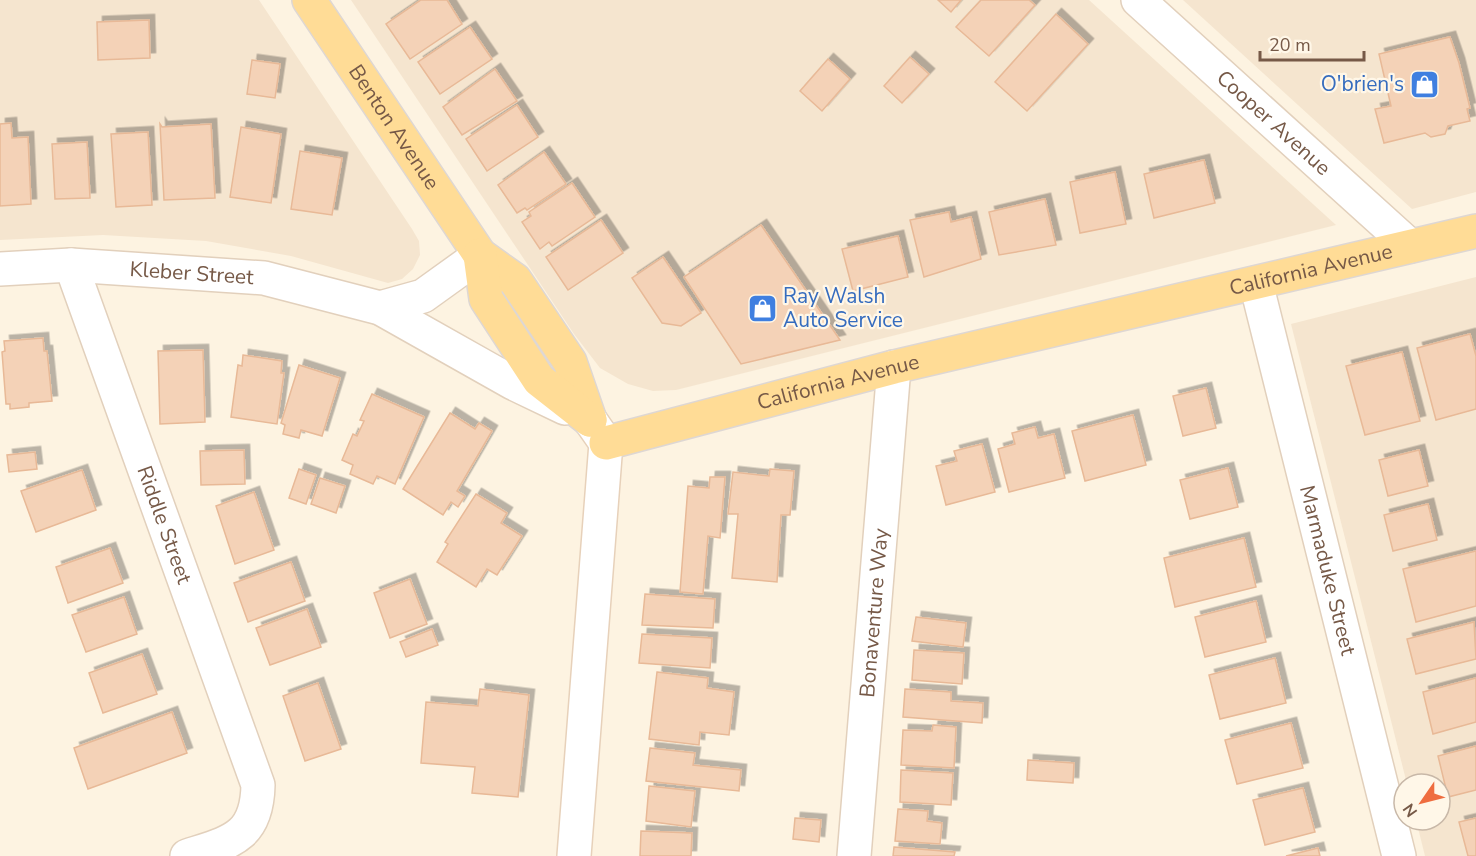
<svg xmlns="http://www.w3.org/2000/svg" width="1476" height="856" viewBox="0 0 1476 856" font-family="'Nunito Sans',sans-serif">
<defs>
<filter id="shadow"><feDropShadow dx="5.5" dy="-5.5" stdDeviation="0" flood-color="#0004"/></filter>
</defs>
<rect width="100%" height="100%" fill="#fdf3e1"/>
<g fill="#f5e5cf">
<path d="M0,0h259l153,229 7,12 1,14 -7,14 -11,10 -14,4 -97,-27 -85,-15 -103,-6 -103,5z"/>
<path d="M351,0h738l247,225 -660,165 -23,1 -25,-7 -28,-16 -26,-34z"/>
<path d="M1183,0h293v192l-64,17z"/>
<path d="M1476,277v579h-51l-9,-36h24v-36h-33l-116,-460z"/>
</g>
<g fill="#f4d2b7" stroke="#e8b997" stroke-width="1.5" filter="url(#shadow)">
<path d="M421,0h26l15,24 -52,35 -24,-35z"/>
<path d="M938,0h23l-10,12z"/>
<path d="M981,0h48l6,5 -46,51 -33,-29z"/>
<path d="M1056,14l32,30 -61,67 -32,-29z"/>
<path d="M149,20l1,38 -52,2 -1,-38z"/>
<path d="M470,27l22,32 -52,35 -22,-32z"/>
<path d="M1450,37l9,26 11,45 -3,1 3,12 -22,5 -3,8 -14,3 -6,-4 -41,10 -9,-34 16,-3 -12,-52z"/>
<path d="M910,57l19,17 -27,29 -18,-17z"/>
<path d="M828,59l22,20 -28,32 -22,-20z"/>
<path d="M252,60l28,4 -5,34 -28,-4z"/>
<path d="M495,69l22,32 -55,34 -19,-28z"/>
<path d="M517,105l21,32 -51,34 -21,-32z"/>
<path d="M11,123l1,15 16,-1 3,67 -31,2v-82z"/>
<path d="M160,124l2,3 49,-3 4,74 -51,2z"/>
<path d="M241,127l40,7 -10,69 -41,-6z"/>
<path d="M148,132l4,73 -36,2 -5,-73z"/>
<path d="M87,142l3,56 -35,1 -3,-55z"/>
<path d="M300,151l42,7 -10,57 -41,-6z"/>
<path d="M544,152l22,32 -39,26 -2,-2 -8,5 -19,-28z"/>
<path d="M1204,160l11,43 -61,15 -10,-44z"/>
<path d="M1115,172l11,52 -46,9 -10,-51z"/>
<path d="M572,183l23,34 -43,29 -3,-4 -9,7 -18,-27 9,-6 -2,-4z"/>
<path d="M1045,199l11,46 -57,10 -10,-43z"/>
<path d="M949,212l2,10 20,-5 10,42 -57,18 -14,-57z"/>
<path d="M601,220l22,33 -55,37 -22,-33z"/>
<path d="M761,225l79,115 -99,24 -57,-87z"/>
<path d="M898,236l10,41 -55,14 -11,-42z"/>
<path d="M663,257l38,56 -20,13 -19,-3 -30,-45z"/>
<path d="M1470,334l6,22v53l-40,11 -19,-72z"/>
<path d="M43,338l1,13h3l5,50 -23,2v4l-19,2v-5h-4l-4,-52 3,-1 -1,-10z"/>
<path d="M203,350l2,72 -45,2 -2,-73z"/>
<path d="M1402,352l18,69 -55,14 -19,-69z"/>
<path d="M243,355l39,6 -1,12h3l-7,51 -46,-7 7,-52 4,1z"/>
<path d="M299,365l41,13 -18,58 -21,-6 -2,8 -16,-4 2,-9 -4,-2z"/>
<path d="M1206,388l10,40 -33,8 -10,-40z"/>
<path d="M372,394l52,23 -29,67 -18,-8 -4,8 -23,-10 3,-9 -11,-5 11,-26 4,2 7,-15 -4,-1z"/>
<path d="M450,413l25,16 4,-6 13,8 -35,60 8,5 -7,11 -7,-5 -8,13 -40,-26z"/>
<path d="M1133,415l13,50 -61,16 -13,-50z"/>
<path d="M1035,427l3,11 16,-4 11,44 -56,14 -11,-43 17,-5 -3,-11z"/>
<path d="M982,444l13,48 -49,13 -10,-39 21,-5 -3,-10z"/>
<path d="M244,450l1,34 -44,1 -1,-34z"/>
<path d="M1419,450l9,36 -40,10 -9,-36z"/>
<path d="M35,452l2,17 -28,3 -2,-17z"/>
<path d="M1228,468l10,39 -48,12 -10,-39z"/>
<path d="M299,469l17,6 -10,29 -17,-6z"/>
<path d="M770,469l24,2 -4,44h-9l-4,67 -45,-4 6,-64h-10l5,-42 36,4z"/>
<path d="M82,470l14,40 -60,22 -15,-41z"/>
<path d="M710,477h15l-5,61 -12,-2 -5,58 -23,-2 8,-106 21,2z"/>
<path d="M320,478l25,8 -9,27 -25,-9z"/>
<path d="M254,492l20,58 -39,14 -19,-58z"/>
<path d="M476,494l31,19 -6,10 21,13 -25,39 -10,-6 -11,18 -39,-25 11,-18 -3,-2z"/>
<path d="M1428,504l9,36 -44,11 -9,-36z"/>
<path d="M1244,538l12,49 -81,20 -11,-49z"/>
<path d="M110,548l13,35 -55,20 -12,-36z"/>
<path d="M1476,551v55l-60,16 -13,-53z"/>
<path d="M291,562l14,39 -57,21 -14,-39z"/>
<path d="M410,579l17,45 -37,14 -16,-45z"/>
<path d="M645,594l70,5 -2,29 -71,-3z"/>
<path d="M124,597l13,37 -51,18 -14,-37z"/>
<path d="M1256,601l10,41 -61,15 -10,-40z"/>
<path d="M307,609l14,38 -51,18 -14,-37z"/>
<path d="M916,617l50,6 -3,24 -51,-6z"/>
<path d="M1474,622l2,37 -60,15 -9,-35z"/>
<path d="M432,629l6,16 -32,12 -6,-15z"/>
<path d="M642,634l70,4 -2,30 -71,-5z"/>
<path d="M914,650l50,3 -2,31 -50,-4z"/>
<path d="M142,654l15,40 -54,19 -14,-40z"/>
<path d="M1275,658l11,45 -66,16 -11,-44z"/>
<path d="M657,672l51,6 -1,10 27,4 -5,43 -29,-3 -1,13 -50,-6z"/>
<path d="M1476,678v44l-43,12 -10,-42z"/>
<path d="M318,683l23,66 -36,12 -22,-65z"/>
<path d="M480,689l49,6 -11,102 -46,-4 3,-26 -54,-4 5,-61 52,4z"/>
<path d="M905,689l46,3v9l32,2 -1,20 -79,-6z"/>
<path d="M172,712l15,41 -99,36 -14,-41z"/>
<path d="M1291,723l12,45 -66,16 -12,-44z"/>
<path d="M933,725l23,2 -2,41 -53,-3 2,-35 29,1z"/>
<path d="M1476,746v44l-28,7 -10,-41z"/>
<path d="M650,748l45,5 -2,12 48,5 -2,21 -93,-10z"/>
<path d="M1028,760l46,3 -1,20 -46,-3z"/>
<path d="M901,770l52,3 -2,32 -51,-3z"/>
<path d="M649,786l46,5 -4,36 -45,-6z"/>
<path d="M1303,788l12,44 -50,13 -12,-45z"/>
<path d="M898,809l30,2 -1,10 15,2 -2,21 -45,-3z"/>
<path d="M795,818l26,2 -2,22 -26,-3z"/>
<path d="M1476,818v38h-8l-9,-34z"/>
<path d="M641,831l51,2 -1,23h-51z"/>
<path d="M894,847l61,5 -1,4h-61z"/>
<path d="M1318,848l2,8h-34z"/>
</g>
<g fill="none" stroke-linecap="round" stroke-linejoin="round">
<defs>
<g id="street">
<path id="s1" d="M1138,0l272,246"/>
<path id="s2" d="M71,265l187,520c-1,53 -28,57 -71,71"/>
<path id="s3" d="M0,269l71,-4 193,13 116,30 133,75 52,25"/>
<path id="s4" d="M1256,283l143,573"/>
<path d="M380,308l43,-12 57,-41"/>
<path id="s5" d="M854,856l40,-489"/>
</g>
<path id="secondary" d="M574,856l32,-413 -16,-23"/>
<g id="primary">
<path id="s6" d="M309,0l171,255 35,25 55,82 20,58"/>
<path d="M480,255l6,44 53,81 51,40"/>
<path id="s7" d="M606,443l288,-76 582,-136"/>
</g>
</defs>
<use href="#street" stroke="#e2d0bc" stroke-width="36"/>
<use href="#secondary" stroke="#e7d1ba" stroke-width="36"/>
<use href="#primary" stroke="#ded7d3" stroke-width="36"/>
<use href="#street" stroke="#fff" stroke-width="33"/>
<use href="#secondary" stroke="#fff" stroke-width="33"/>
<use href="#primary" stroke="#ffdc96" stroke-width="33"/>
</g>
<defs>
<symbol id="shop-square" viewBox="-11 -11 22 22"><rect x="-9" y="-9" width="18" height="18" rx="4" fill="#3f7fe0" stroke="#fff7e8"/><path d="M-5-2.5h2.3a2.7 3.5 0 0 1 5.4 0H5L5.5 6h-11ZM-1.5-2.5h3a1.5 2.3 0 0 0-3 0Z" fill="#fff"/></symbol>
</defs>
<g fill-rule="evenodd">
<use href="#shop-square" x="1408" y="68" width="33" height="33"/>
<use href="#shop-square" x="746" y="292" width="33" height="33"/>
</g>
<g text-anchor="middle" stroke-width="4.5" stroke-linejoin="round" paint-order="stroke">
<g font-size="21" fill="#366cbe" stroke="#fff7e8" text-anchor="end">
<text x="1404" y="91">O'brien's</text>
<text x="783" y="303" text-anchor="start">Ray Walsh<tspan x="783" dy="24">Auto Service</tspan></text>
</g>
<g font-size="21" fill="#765947" stroke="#fff7e8">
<text dy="7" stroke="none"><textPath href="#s1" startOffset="183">Cooper Avenue</textPath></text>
<text dy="7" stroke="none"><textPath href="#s6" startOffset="153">Benton Avenue</textPath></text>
<text dy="7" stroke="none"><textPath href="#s7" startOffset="726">California Avenue</textPath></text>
<text dy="7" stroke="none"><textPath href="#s3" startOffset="192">Kleber Street</textPath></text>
<text dy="7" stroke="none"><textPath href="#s7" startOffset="240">California Avenue</textPath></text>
<text dy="7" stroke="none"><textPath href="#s2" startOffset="276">Riddle Street</textPath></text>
<text dy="7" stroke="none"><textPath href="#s4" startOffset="296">Marmaduke Street</textPath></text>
<text dy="7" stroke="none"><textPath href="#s5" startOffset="244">Bonaventure Way</textPath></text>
</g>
</g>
<g transform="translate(1422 802) rotate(235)"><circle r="28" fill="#fff7e8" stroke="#c8b8a8" stroke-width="1.5"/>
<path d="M0-4.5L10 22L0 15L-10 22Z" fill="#ef6d3f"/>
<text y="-9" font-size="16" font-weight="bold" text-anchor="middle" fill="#765947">N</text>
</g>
<path d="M1260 51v9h104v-9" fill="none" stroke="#765947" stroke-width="3"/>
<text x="1269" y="51" font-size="18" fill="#765947" stroke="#fff7e8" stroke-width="4.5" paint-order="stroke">20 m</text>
</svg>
